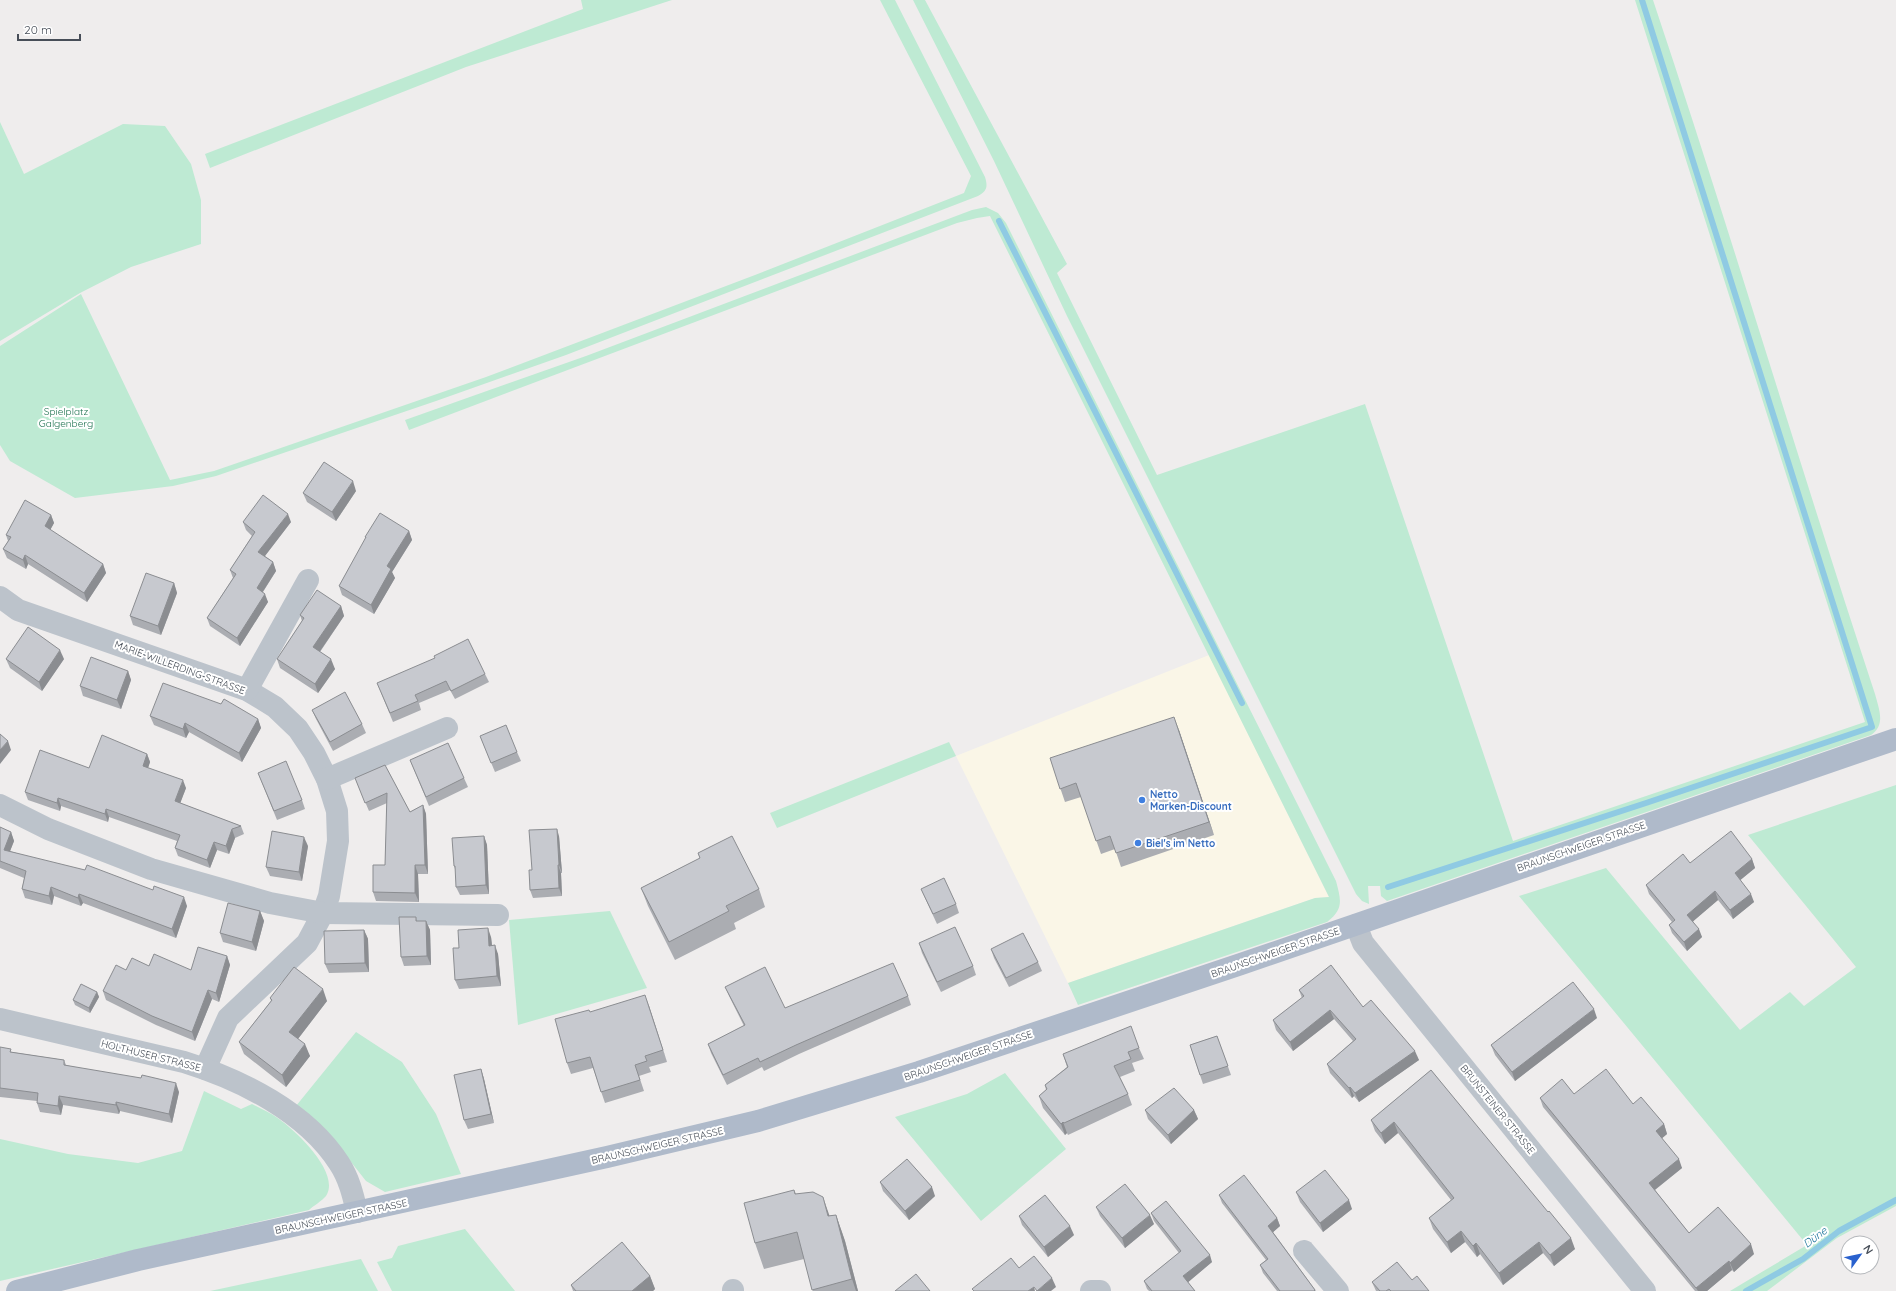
<svg xmlns="http://www.w3.org/2000/svg" width="1896" height="1291" viewBox="0 0 1896 1291" font-family="Quicksand,sans-serif">
<rect width="100%" height="100%" fill="#efeded"/>
<path fill="#faf6e7" d="M1209,655l120,242 -14,1 -247,85 -112,-227z"/>
<g fill="#beead3">
<path d="M581,0h91l-206,67 -256,101 -5,-14 378,-145z"/>
<path d="M880,0h15l90,177c3,10 2,14 -7,19l-412,159 -130,46 -220,75 -43,10 -98,12 -65,-37 -10,-16v-99l81,-52 89,186 44,-9 272,-94 269,-102 209,-82 7,-17z"/>
<path d="M913,0h12l142,264 -10,9 100,202 208,-71 148,437 352,-119 -230,-722h18c77,230 146,464 222,694 4,15 11,31 -4,41l-484,166 -6,-5 -1,-10h-12l1,18 -7,-3 -6,-7 -289,-578 -73,-155z"/>
<path d="M0,122l24,52 99,-50 42,2 26,38 10,36v44l-70,23 -51,26 -80,48z"/>
<path d="M986,207l12,6 8,10 330,658c5,19 8,28 -9,41l-249,83 -10,-22 247,-85 14,-1 -339,-681 -13,2 -20,5 -548,207 -4,-10 181,-64 386,-146z"/>
<path d="M949,742l7,14 -179,72 -7,-15z"/>
<path d="M1896,785v421l-59,32 -70,53h-37l77,-46 -288,-349 87,-28 134,162 50,-38 14,14 52,-39 -108,-132z"/>
<path d="M610,911l37,77 -129,37 -9,-105z"/>
<path d="M356,1032l46,30 34,52 25,60 -76,18 -19,-11 -41,-52 -29,-23z"/>
<path d="M1005,1073l61,76 -85,72 -86,-104 72,-23z"/>
<path d="M204,1091l37,18 11,-5c9,5 19,9 27,15 17,12 62,54 47,77 -4,5 -13,10 -17,14l-309,71v-142l68,15 70,9 44,-12z"/>
<path d="M465,1229l50,62h-123l-15,-29 15,-4 6,-12z"/>
<path d="M361,1259l17,32h-168z"/>
</g>
<g fill="none" stroke-linecap="round" stroke-linejoin="round">
<g stroke="#8fcae3" stroke-width="6">
<path d="M999,221l243,482"/>
<path d="M1388,887l258,-84 226,-76 -230,-727"/>
<path d="M1746,1291l57,-32 36,-28 57,-31"/>
</g>
<g stroke="#bcc3cb" stroke-width="22">
<path d="M0,597l18,13 229,80 28,17 23,22 16,24 13,26 10,32 1,30 -9,55 -6,17 -16,30 -79,75 -23,51"/>
<path d="M247,690l61,-110"/>
<path d="M327,779l120,-51"/>
<path d="M0,805l48,24 103,40 119,34 53,10 175,2"/>
<path d="M1356,925l7,18 282,348"/>
<path d="M0,1019l184,43c58,18 122,50 155,101 10,15 14,32 18,49"/>
<path d="M1304,1251l34,40"/>
<path d="M733,1290v1"/>
<path d="M1091,1291h9"/>
</g>
<path stroke="#afbaca" stroke-width="22" d="M17,1291l121,-31 469,-103 151,-36 161,-49 322,-108 655,-225"/>
</g>
<g fill="#abadb2">
<path d="M356,491l-20,30 -29,-19 -4,-9z"/>
<path d="M51,515l3,8 -4,7 53,34 3,9 -19,29 -59,-38 -2,5 -19,-11 -4,-9 5,-8 -2,-6z"/>
<path d="M243,522h48l-26,34 8,6 3,9 -13,21 5,10 -28,44 -30,-20 -3,-8 26,-40 -3,-8 22,-34 -6,-6z"/>
<path d="M409,531l3,9 -20,32 3,6 -21,36 -32,-19 -3,-9 27,-47 -1,-2z"/>
<path d="M174,583l3,10 -16,42 -28,-10 -3,-9z"/>
<path d="M341,606l3,10 -24,36 15,17 -17,24 -38,-25 -3,-9 25,-38 -2,-6z"/>
<path d="M6,659h58l-22,32 -32,-23z"/>
<path d="M128,671l3,9 -10,29 -38,-13 -3,-10z"/>
<path d="M485,674l4,8 -34,17 -5,-9 -31,13 2,7 -28,12 -16,-39z"/>
<path d="M312,710l50,14 4,9 -33,18 -17,-32z"/>
<path d="M150,716l108,3 3,9 -19,34 -53,-30 -3,6 -32,-13z"/>
<path d="M1179,730l35,105 -93,32 -6,-18 -14,5 -20,-57 -16,5 -15,-44z"/>
<path d="M480,736l37,16 4,9 -26,11z"/>
<path d="M147,754l3,8 -2,6 38,20 -6,15 61,23 3,8 -9,4 -6,16 -12,-4 -7,18 -32,-12 -3,-8 2,-7 -68,-24 -1,5 -47,-16 -1,5 -32,-11 -3,-8 64,-24z"/>
<path d="M410,760l54,18 4,9 -39,19z"/>
<path d="M385,765l25,47 13,-7 3,9 2,60h-10l1,28 -43,-1 -3,-9 12,-27 2,-62 -18,8 -14,-33z"/>
<path d="M258,773l44,27 3,9 -28,11z"/>
<path d="M0,827l11,5 3,9 -4,10 177,55 -11,32 -93,-35 -2,3 -27,-10 -2,9 -27,-7 -3,-9 2,-11 -24,-10z"/>
<path d="M484,836l3,9 2,49 -29,1 -4,-8v-15l-2,-6z"/>
<path d="M559,836l3,37h-1l1,23 -29,2 -3,-8 2,-20z"/>
<path d="M308,846l-6,35 -32,-5 -4,-9z"/>
<path d="M698,853l61,36 6,18 -31,16 2,6 -61,31 -27,-54 -7,-18 59,-29z"/>
<path d="M1752,859l3,9 -15,12 14,22 -21,17 -15,-19 -25,21 9,16 -15,14 -15,-18 -3,-8 3,-3 -23,-28 -3,-9 44,-22z"/>
<path d="M921,889l35,15 3,9 -22,11 -12,-26z"/>
<path d="M260,911l4,10 -8,30 -33,-9 -3,-9z"/>
<path d="M416,917l1,4h9l4,9 1,35 -27,1 -3,-9z"/>
<path d="M364,930l4,9 1,33 -40,1 -4,-9z"/>
<path d="M491,937l1,8 6,9 3,32 -42,3 -4,-9 4,-32z"/>
<path d="M919,943l54,23 3,9 -35,17 -19,-39z"/>
<path d="M991,949l47,13 4,9 -33,16 -15,-29z"/>
<path d="M227,956l3,9 -11,37 -7,-3 -17,42 -39,-16 -50,-25 -3,-9 23,-21 23,-4 42,4z"/>
<path d="M725,987l60,21 123,-12 3,9 -112,49 -35,17 -2,-4 -35,18 -16,-32 -3,-9 36,-18 -15,-30z"/>
<path d="M1299,990l64,17 56,53 -60,42 -5,-6 -2,2 -22,-25 -3,-9 26,-23 -19,-22 -41,32 -17,-21 -3,-10 29,-22z"/>
<path d="M97,992l2,5 -9,16 -15,-8 -2,-5z"/>
<path d="M270,998l57,3 -29,38 12,17 -24,31 -42,-33 -5,-12 32,-41z"/>
<path d="M649,1006l18,56 -18,5 2,5 -12,4 5,15 -39,12 -12,-35 -22,6 -4,-11 23,-51z"/>
<path d="M1597,1018l-82,63 -20,-26 -4,-10z"/>
<path d="M1217,1036l14,39 -28,9 -13,-39z"/>
<path d="M0,1047l12,5 52,8 2,5 113,27 -7,31 -52,-12 -1,3 -56,-9 -2,10 -21,-3 -3,-9v-2l-37,-4z"/>
<path d="M1139,1048l5,11 -12,4 3,8 -15,6 8,17 4,11 -64,30 -1,-2 -2,2 -22,-27 -4,-12 7,-6 -1,-5 22,-18 -4,-13z"/>
<path d="M481,1069l3,10 10,44 -26,6 -4,-9z"/>
<path d="M1431,1070l144,179 -21,17 -11,-13 -40,32 -23,-31 -3,3 -12,-15 -14,11 -18,-24 -4,-11 22,-18 -53,-67 -13,11 -10,-13 -4,-11z"/>
<path d="M1574,1094l59,10 31,20 3,10 -5,4 20,30 -27,22 34,43 65,21 -20,18 -2,-2 -25,21h-12l-152,-184 -3,-9z"/>
<path d="M1145,1110h49l4,9 -27,25 -23,-25z"/>
<path d="M880,1182l55,14 -26,24 -26,-29z"/>
<path d="M794,1190l2,4 33,22 7,-1 9,26 13,50h-45l-9,-32 -40,10 -9,-26z"/>
<path d="M1296,1192l56,17 -29,23 -23,-30z"/>
<path d="M1219,1195l58,23 3,8 -7,6 43,59h-39l-14,-18 -3,-8 6,-5 -44,-57z"/>
<path d="M1096,1207l58,17 -29,24 -25,-32z"/>
<path d="M1151,1213l61,49 -24,20 7,9h-46l-2,-2 -3,-8 35,-28 -25,-32z"/>
<path d="M1019,1216l55,19 -26,22 -26,-32z"/>
<path d="M650,1276l5,13 -2,2h-80l-2,-6z"/>
<path d="M1412,1280l17,11h-53l-4,-9z"/>
</g>
<g fill="#8b8d91">
<path d="M353,481l3,10 -20,30 -4,-9z"/>
<path d="M288,514l3,8 -30,39 -3,-9z"/>
<path d="M51,515l3,8 -6,11 -3,-8z"/>
<path d="M409,531l3,9 -20,32 3,6 -21,36 -3,-9 16,-39z"/>
<path d="M25,555l3,9 -2,5 -3,-9z"/>
<path d="M273,562l3,9 -16,25 -3,-8z"/>
<path d="M103,564l3,9 -19,29 -3,-9z"/>
<path d="M174,583l3,10 -16,42 -3,-9z"/>
<path d="M265,594l3,8 -28,44 -3,-8z"/>
<path d="M341,606l3,10 -28,41 -3,-10z"/>
<path d="M60,650l4,9 -22,32 -3,-9z"/>
<path d="M331,659l4,10 -17,24 -3,-9z"/>
<path d="M128,671l3,9 -10,29 -4,-9z"/>
<path d="M1174,717l5,13 35,105 -5,-13z"/>
<path d="M258,719l3,9 -19,34 -3,-9z"/>
<path d="M185,723l4,9 -3,6 -3,-9z"/>
<path d="M8,741l3,9 -11,14v-14z"/>
<path d="M147,754l3,8 -4,12 -3,-8z"/>
<path d="M183,780l3,8 -8,21 -3,-8z"/>
<path d="M58,798l3,8 -1,5 -3,-8z"/>
<path d="M423,805l3,9 2,60 -3,-9z"/>
<path d="M106,809l3,8 -1,5 -3,-8z"/>
<path d="M232,829l3,9 -6,16 -3,-8z"/>
<path d="M557,829l2,7 3,37 -3,-8z"/>
<path d="M11,832l3,9 -7,18 -3,-9z"/>
<path d="M484,836l3,9 2,49 -3,-9z"/>
<path d="M304,837l4,9 -6,35 -3,-9z"/>
<path d="M214,842l3,8 -7,18 -3,-8z"/>
<path d="M1752,859l3,9 -17,14 -3,-9z"/>
<path d="M415,865l3,9 1,28 -4,-9z"/>
<path d="M558,865l3,8 1,23 -3,-8z"/>
<path d="M51,887l3,9 -2,9 -3,-9z"/>
<path d="M1715,891l3,9 -28,24 -3,-9z"/>
<path d="M79,894l4,9 -2,3 -3,-8z"/>
<path d="M1751,894l3,8 -21,17 -3,-9z"/>
<path d="M184,897l3,9 -11,32 -4,-9z"/>
<path d="M260,911l4,10 -8,30 -4,-9z"/>
<path d="M426,921l4,9 1,35 -4,-9z"/>
<path d="M488,928l3,9 2,18 -4,-9z"/>
<path d="M1699,929l3,8 -15,14 -3,-9z"/>
<path d="M364,930l4,9 1,33 -4,-9z"/>
<path d="M495,945l3,9 3,32 -4,-10z"/>
<path d="M227,956l3,9 -11,37 -3,-9z"/>
<path d="M323,989l4,12 -33,43 -5,-12z"/>
<path d="M208,990l4,9 -17,42 -3,-9z"/>
<path d="M97,992l2,5 -9,16 -1,-5z"/>
<path d="M645,995l4,11 18,56 -4,-12z"/>
<path d="M1594,1009l3,9 -82,63 -3,-9z"/>
<path d="M1330,1010l4,9 -41,32 -3,-9z"/>
<path d="M305,1044l5,12 -24,31 -4,-12z"/>
<path d="M1415,1051l4,9 -60,42 -4,-9z"/>
<path d="M481,1069l3,10 10,44 -3,-9z"/>
<path d="M176,1083l3,9 -7,31 -3,-9z"/>
<path d="M1350,1087l4,9 -2,2 -3,-10z"/>
<path d="M59,1096l4,9 -2,10 -3,-9z"/>
<path d="M116,1102l4,9 -1,3 -3,-9z"/>
<path d="M1194,1110l4,9 -27,25 -3,-9z"/>
<path d="M1063,1122l4,11 -2,2 -4,-11z"/>
<path d="M1394,1122l4,11 -13,11 -4,-11z"/>
<path d="M1664,1124l3,10 -7,6 -4,-9z"/>
<path d="M1679,1159l3,9 -30,24 -3,-9z"/>
<path d="M932,1187l3,9 -26,24 -4,-9z"/>
<path d="M823,1197l9,26 -4,-7z"/>
<path d="M1349,1200l3,9 -29,23 -3,-9z"/>
<path d="M836,1215l9,26 13,50h-2l-4,-12z"/>
<path d="M1150,1215l4,9 -29,24 -3,-10z"/>
<path d="M1277,1218l3,8 -9,8 -3,-8z"/>
<path d="M1070,1226l4,9 -26,22 -4,-10z"/>
<path d="M1461,1231l4,11 -14,11 -4,-11z"/>
<path d="M1571,1238l4,11 -21,17 -4,-11z"/>
<path d="M1539,1242l4,11 -40,32 -4,-12z"/>
<path d="M1476,1243l4,11 -3,3 -4,-11z"/>
<path d="M1751,1244l3,10 -20,18 -4,-9z"/>
<path d="M1210,1255l2,7 -26,22 -3,-8z"/>
<path d="M1729,1261l3,9 -25,21h-9l-2,-3z"/>
<path d="M650,1276l5,13 -2,2h-21z"/>
<path d="M1052,1278l4,9 -5,4h-14z"/>
<path d="M1034,1287l1,4h-7z"/>
</g>
<g fill="#c7c9cf" stroke="#8b8d91">
<path d="M324,462l29,19 -21,31 -29,-19z"/>
<path d="M263,495l25,19 -30,38 15,10 -16,26 8,6 -28,44 -30,-20 29,-44 -6,-4 25,-38 -12,-10z"/>
<path d="M25,500l26,15 -6,11 58,38 -19,29 -59,-38 -2,5 -20,-11 8,-12 -5,-2z"/>
<path d="M380,513l29,18 -22,35 4,3 -20,36 -32,-19 27,-49h-1z"/>
<path d="M146,573l28,10 -16,43 -28,-10z"/>
<path d="M317,590l24,16 -28,41 18,12 -16,25 -38,-25 27,-41 -4,-3z"/>
<path d="M28,627l32,23 -21,32 -33,-23z"/>
<path d="M468,639l17,35 -34,17 -5,-10 -31,14 3,6 -28,12 -13,-30 58,-25 -1,-2z"/>
<path d="M91,657l37,14 -11,29 -37,-14z"/>
<path d="M163,683l58,21 3,-5 34,20 -19,34 -54,-30 -2,6 -33,-13z"/>
<path d="M345,692l17,32 -32,18 -18,-32z"/>
<path d="M1174,717l35,105 -93,31 -6,-17 -14,5 -20,-58 -16,6 -10,-31z"/>
<path d="M506,725l11,27 -26,11 -11,-27z"/>
<path d="M0,734l8,7 -8,9z"/>
<path d="M102,735l45,19 -4,12 40,14 -8,21 66,25 -9,3 -6,17 -12,-4 -7,18 -32,-12 5,-13 -74,-26 -1,5 -47,-16 -1,5 -32,-11 15,-42 49,18z"/>
<path d="M448,743l16,35 -38,19 -16,-37z"/>
<path d="M286,761l16,39 -28,11 -16,-38z"/>
<path d="M385,765l25,47 13,-7 2,60h-10v28l-42,-1v-27h12l2,-72 -22,10 -10,-25z"/>
<path d="M0,827l11,5 -7,18 81,20 2,-5 66,25 1,-4 30,11 -12,32 -93,-35 -1,4 -27,-11 -2,9 -27,-7 4,-18 -26,-10z"/>
<path d="M557,829l2,36h-1l1,23 -29,2 -1,-20h3l-3,-40z"/>
<path d="M272,831l32,6 -5,35 -33,-5z"/>
<path d="M1731,831l21,28 -17,14 16,21 -21,16 -15,-19 -28,24 12,14 -15,13 -15,-17 6,-5 -29,-35 37,-31 7,9z"/>
<path d="M484,836l2,49 -30,2 -1,-21h-1l-2,-28z"/>
<path d="M732,836l27,53 -33,17 3,5 -60,31 -28,-54 59,-30 -2,-5z"/>
<path d="M944,878l12,26 -23,10 -12,-25z"/>
<path d="M228,903l32,8 -8,31 -32,-9z"/>
<path d="M399,917h17v4h10l1,35 -26,1z"/>
<path d="M955,927l18,39 -36,16 -18,-39z"/>
<path d="M488,928l1,18 6,-1 2,31 -42,4 -2,-32h6l-1,-18z"/>
<path d="M364,930l1,33 -40,1 -1,-33z"/>
<path d="M1023,933l15,29 -32,16 -15,-29z"/>
<path d="M198,947l29,9 -11,37 -8,-3 -16,42 -40,-16 -49,-25 13,-26 10,5 6,-12 17,8 5,-12 37,16z"/>
<path d="M893,963l15,33 -112,49 -36,17 -2,-4 -35,17 -15,-31 37,-19 -20,-38 40,-20 20,41z"/>
<path d="M1331,965l32,42 8,-7 44,51 -60,42 -5,-6 -1,1 -22,-24 29,-25 -26,-29 -40,32 -17,-22 31,-24 -5,-6z"/>
<path d="M294,967l29,22 -34,43 16,12 -23,31 -43,-33 33,-42 -2,-2z"/>
<path d="M1573,982l21,27 -82,63 -21,-27z"/>
<path d="M81,984l16,8 -8,16 -16,-8z"/>
<path d="M645,995l18,55 -18,6 2,5 -12,4 5,15 -39,12 -11,-35 -23,6 -12,-44 34,-9 1,2z"/>
<path d="M1131,1026l8,22 -11,4 3,7 -17,7 14,28 -64,29 -1,-1 -2,2 -22,-28 8,-7 -2,-4 23,-18 -5,-13z"/>
<path d="M1217,1036l11,30 -28,9 -10,-30z"/>
<path d="M0,1047l11,2 -1,3 54,8v5l77,13 1,-3 34,8 -7,31 -53,-12v3l-57,-9 -1,10 -21,-3 1,-10 -38,-5z"/>
<path d="M481,1069l10,45 -27,6 -10,-45z"/>
<path d="M1606,1069l27,35 8,-7 23,27 -8,7 23,28 -30,24 40,50 29,-26 33,37 -21,19 -1,-2 -33,27 -156,-190 22,-19 12,15z"/>
<path d="M1431,1070l117,142 1,-1 22,27 -21,17 -11,-13 -40,31 -23,-30 -3,3 -12,-15 -14,11 -18,-24 25,-20 -60,-76 -13,11 -10,-13z"/>
<path d="M1174,1088l20,22 -26,25 -23,-25z"/>
<path d="M907,1159l25,28 -27,24 -25,-29z"/>
<path d="M1325,1170l24,30 -29,23 -24,-31z"/>
<path d="M1244,1175l33,43 -9,8 47,64 -1,1h-34l-20,-26 8,-6 -49,-64z"/>
<path d="M1125,1184l25,31 -28,23 -26,-31z"/>
<path d="M794,1190l1,4 18,-2 10,5 5,19 8,-1 16,64 -40,11 -15,-58 -42,11 -11,-40z"/>
<path d="M1045,1195l25,31 -26,21 -25,-31z"/>
<path d="M1166,1201l44,54 -27,21 12,15h-43l-8,-10 37,-30 -30,-38z"/>
<path d="M622,1242l28,34 -18,15h-56l-5,-6z"/>
<path d="M1034,1256l18,22 -15,13 -3,-4 -6,4h-54l-2,-2 39,-31 8,10z"/>
<path d="M1397,1262l15,18 5,-4 12,15h-38l-2,-2 -3,2h-6l-8,-9z"/>
<path d="M916,1274l14,17h-35z"/>
</g>
<g fill="#3f7fe0" stroke="#fff" stroke-width="1.5">
<circle cx="1142" cy="800" r="4"/>
<circle cx="1138" cy="843" r="4"/>
</g>
<g text-anchor="middle" stroke-width="4" stroke-linejoin="round" paint-order="stroke">
<g font-size="10" fill="#1f7351" stroke="#fff">
<text x="66" y="415">Spielplatz<tspan x="66" dy="12">Galgenberg</tspan></text>
</g>
<g font-size="10" fill="#474e58" stroke="#fff">
<text transform="translate(180 667) rotate(20)" y="4">MARIE-WILLERDING-STRASSE</text>
<text transform="translate(1581 846) rotate(-19)" y="4">BRAUNSCHWEIGER STRASSE</text>
<text transform="translate(1275 952) rotate(-19)" y="4">BRAUNSCHWEIGER STRASSE</text>
<text transform="translate(151 1055) rotate(14)" y="4">HOLTHUSER STRASSE</text>
<text transform="translate(968 1055) rotate(-19)" y="4">BRAUNSCHWEIGER STRASSE</text>
<text transform="translate(1498 1109) rotate(51)" y="4">BRUNSTEINER STRASSE</text>
<text transform="translate(657 1145) rotate(-13)" y="4">BRAUNSCHWEIGER STRASSE</text>
<text transform="translate(341 1216) rotate(-12)" y="4">BRAUNSCHWEIGER STRASSE</text>
</g>
<g font-size="10" font-weight="bold" fill="#366cbe" stroke="#fff" text-anchor="start">
<text x="1150" y="798">Netto<tspan x="1150" dy="12">Marken-Discount</tspan></text>
<text x="1146" y="847">Biel's im Netto</text>
</g>
<g font-size="11" font-style="italic" fill="#19729a" stroke="#fff">
<text transform="translate(1815 1237) rotate(-37)" y="4">Düne</text>
</g>
</g>
<g transform="translate(1860 1255) rotate(57)"><circle r="19" fill="#ffffff" stroke="#b5b8bc"/>
<path d="M0-3L7 15L0 10L-7 15Z" fill="#2961ce"/>
<text y="-6" font-size="11" font-weight="bold" text-anchor="middle" fill="#474e58">N</text>
</g>
<path d="M18 34v6h62v-6" fill="none" stroke="#474e58" stroke-width="2"/>
<text x="24" y="34" font-size="12" fill="#474e58" stroke="#ffffff" stroke-width="3" paint-order="stroke">20 m</text>
</svg>
